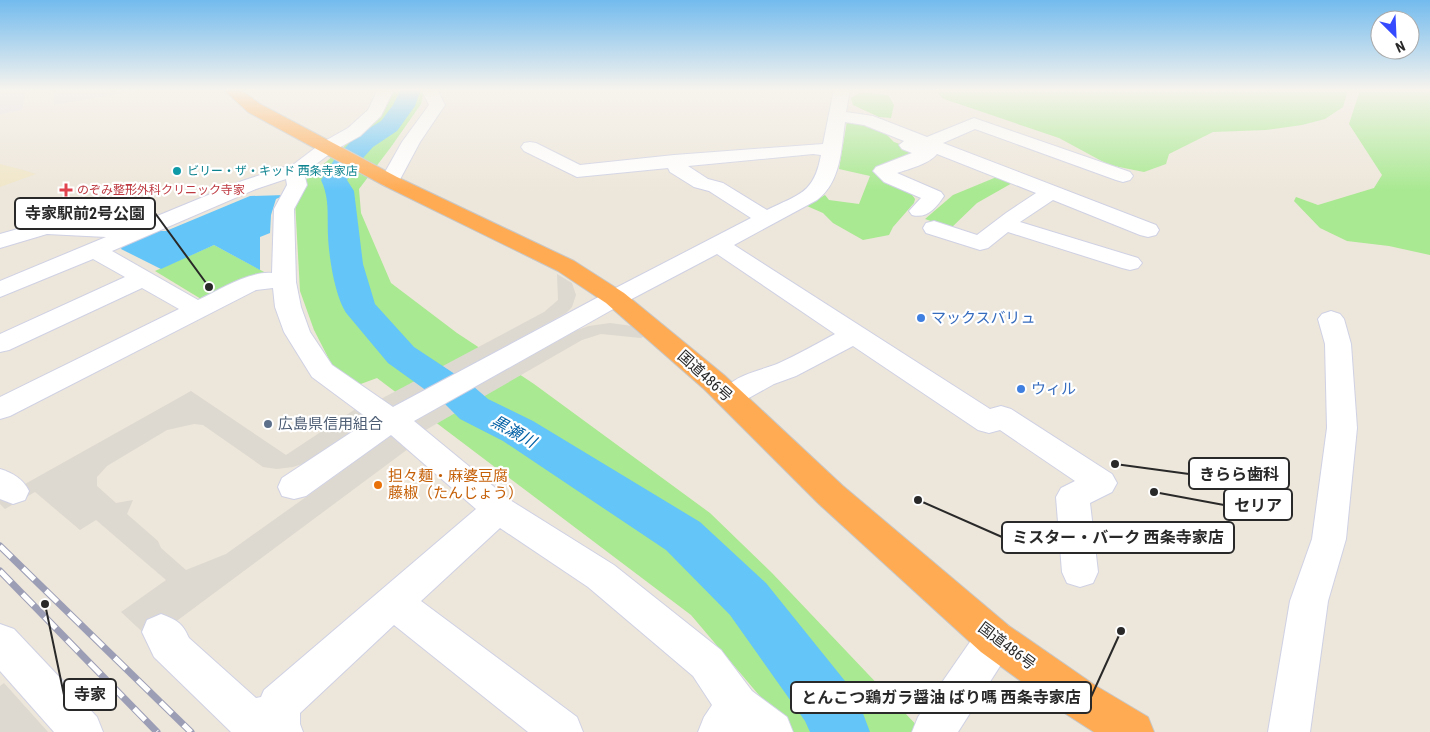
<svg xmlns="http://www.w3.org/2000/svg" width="1430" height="732" viewBox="0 0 1430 732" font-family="'Roboto Condensed','Noto Sans JP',sans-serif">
<rect width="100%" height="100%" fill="#ede6da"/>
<g fill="#dfdbe5">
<path d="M0,89h49l-23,3 -4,18 -22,4z"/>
<path d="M53,89h94l-93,16z"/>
</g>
<path fill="#f0e6c8" d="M0,164l23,6 13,4 -36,13z"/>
<g fill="#a8e991">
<path d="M390,89h34l-3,15 -30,43 -32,42 2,24 30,70 66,50 77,51 176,129 62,60 151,159h-135l-7,-11 -90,-106 -314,-237 -19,7 -25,-18 -19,-37 -14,-39 -5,-91 8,-18 46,-40 40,-47z"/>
<path d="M943,89h405l-5,18 -18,12 -23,6 -36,5 -53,2 -44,22 -3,10 -22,8 -35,-7 -50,-27 -115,-39 -6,-5z"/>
<path d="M1369,89h61v166l-41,-9 -42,-5 -27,-13 -26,-27 2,-4 22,8 56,-17 8,-13 -33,-51 11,-34z"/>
<path d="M861,92l27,3 6,10 -3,13 -12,-1 -26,-12 -2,-7z"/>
<path d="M859,120l26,13 9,9 25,9 -28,15 24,33 -1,4 -21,24 -4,8 -26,5 -30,-17 -10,-10 -16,-7 18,-11 4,5 30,4 11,-28 -31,-7 8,-48z"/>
<path d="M999,176l15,6 -37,21 -26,25 -26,-9 28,-24z"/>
<path d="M214,245l52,28 -60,29 -51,-31z"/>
</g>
<g fill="#ddd9d1">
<path d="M557,274l15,9 4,12 -4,12 -6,6 -165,90 -8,3 -7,-1 -7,-5 165,-88 14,-12z"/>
<path d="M610,323l22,3 15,8 -6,4 -40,-4 -19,6 -158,91 -9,-10 2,-2 152,-86 20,-7z"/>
<path d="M191,391l95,64 71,-47 14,8 -3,9 -59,37 -16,5 -16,2 -14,-2 -60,-42 -9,-1 -27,6 -60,36 -10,11v9l19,17 17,-3 -6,14 31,27 3,7 25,22 40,-16 115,-82 24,-28 25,-11 22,13 -261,194 -30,-28 45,-32 -70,-60 -16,10 -45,-38 -30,17 -5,-5v-6z"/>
<path d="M4,683l44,49h-48v-46z"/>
</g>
<path fill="#63c5f8" d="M285,195l-9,4 -5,16 -1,18 -10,4v33l-46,-25 -53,24 -40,-20 2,-4 34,-14h9l84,-35z"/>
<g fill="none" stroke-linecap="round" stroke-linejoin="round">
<path stroke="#63c5f8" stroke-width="4.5" d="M308,171l35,-6"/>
<path stroke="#63c5f8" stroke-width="5" d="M91,224l53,1"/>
<path fill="#63c5f8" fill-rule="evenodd" d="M401,89h20l-6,17 -18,25 -24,16 -19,21 -7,12 7,11 9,73 12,40 39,43 59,39 15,13 45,22 167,101 66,61 79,98 17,30 8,21h-60l-5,-11 -75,-106 -64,-65 -163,-109 -43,-22 -15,-15 -57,-41 -41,-49c-12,-17 -18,-56 -19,-78 -1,-20 2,-37 -7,-56l13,-20 21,-23 26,-16 12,-16z"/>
<defs>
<g id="minor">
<path d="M378,89h16l-13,27 -21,20 -25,14 -31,23 3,12 -13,24 2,73 5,25 9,25 22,33 61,42 213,-114 145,-75 -42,-27 -15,-4 -24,-15 -2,-4 -91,9 -53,-26 -3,-4 3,-4 6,-1 6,1 44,22 94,-10 149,-11 11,-55h16l-4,23 27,4 54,21 47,-19 156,54 3,4 -3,4 -7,2 -7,-2 -141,-51 -32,14 213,82 3,5 -3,5 -8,2 -8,-2 -87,-35 -33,22 118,36 4,5 -4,5 -8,2 -8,-2 -114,-36 -20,16 -8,2 -54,-17 -3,-5 3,-5 8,-2 43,14 29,-22 30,-20 -99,-39c-8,10 -28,15 -40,19l44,19 3,4c-8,12 -17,23 -32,19l-3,-4 12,-13 -37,-16 -11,-11 3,-4 36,-14 -10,-4 -3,-4 5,-4 -40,-16 -19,-3c-4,28 -4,60 -28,78l-83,45 256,164 11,-3 10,3 101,65 5,9 -5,9 -22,11 8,69 -5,11 -13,4 -13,-4 -5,-11 -6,-75 5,-9 14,-7 -75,-51 -11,3 -11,-3 -125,-84 -57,30 -22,8 -27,15 -10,3 -10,-3 -4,-7c10,-17 36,-21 54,-28 20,-9 39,-20 58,-30l-118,-80 -93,49 -210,118 96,79 104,65 107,85 31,41 35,26 6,15h-95l6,-15 8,-12 -19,-29 -105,-89 -88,-59 -79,73 156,116 6,15h-55l-134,-107 -94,88v11l3,8h-72l-77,-75 -12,-25 5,-12 14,-6c15,6 21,8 28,24l67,60 5,-1 3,-7 212,-181 -85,-74 -85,61 -12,3 -12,-3 -4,-9 4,-9 88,-58 -58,-43 -28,-45 -9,-25 -2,-19 -17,2 -246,126 -10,3v-22l179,-88 -37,-21 -133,62 -9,2v-18l125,-57 -32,-18 -93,38v-16l106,-44 -59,-3 -47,14v-14l46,-13 87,5 109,-45 52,-17 29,-22 25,-14 20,-18zM813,154l8,1c-7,39 -22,39 -54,55l-44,-27 -15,-4 -20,-13zM286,179l1,6 -13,24 -2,64c-23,-2 -53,17 -74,27l-86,-49 144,-62z"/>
<path d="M421,89h16l8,16 -25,37 -23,43 -7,2 -7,-2 -3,-4 22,-39 27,-37z"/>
<path d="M1331,311l9,3 4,5 7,25 6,84 -11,111 -18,62 -18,131h-42l22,-131 22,-62 15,-111 -2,-84 -7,-25 4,-5z"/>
<path d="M0,469c13,4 23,10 29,22l-4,9 -12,4 -13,-5z"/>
<path d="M995,621l14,5 6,13 -6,13 -51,80h-46l6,-15 63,-91z"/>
<path d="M0,624l14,5 83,88 6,15h-49l-54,-61z"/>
</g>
<path id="highway" d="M223,89h17l20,15 137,73 177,84 50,32 100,82 119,111 166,140 87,60 52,31 6,15h-60l-28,-18 -85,-62 -162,-148 -115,-115 -98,-86 -48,-32 -175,-86 -135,-73z"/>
</defs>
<use href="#minor" stroke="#cfd1e4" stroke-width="2"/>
<use href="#highway" stroke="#c7c7c7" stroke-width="2"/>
<use href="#minor" fill="#fff" fill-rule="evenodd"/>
<use href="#highway" fill="#ffab53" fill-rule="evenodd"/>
<defs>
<g id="rail">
<path d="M0,546l191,186"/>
<path d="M0,571l157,161"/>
</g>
</defs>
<use href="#rail" stroke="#9c9eb6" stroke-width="7"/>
<use href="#rail" stroke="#fff" stroke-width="5" stroke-dasharray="16" stroke-linecap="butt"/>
</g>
<linearGradient id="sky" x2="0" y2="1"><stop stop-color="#73bbee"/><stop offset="0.47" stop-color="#f7f4ee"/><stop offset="1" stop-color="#f7f4ee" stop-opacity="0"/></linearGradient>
<rect width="1430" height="191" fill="url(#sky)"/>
<circle fill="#0f9aa8" stroke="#fff" stroke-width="2" cx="177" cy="171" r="5"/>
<path fill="#e0444e" stroke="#fff" stroke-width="2" d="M63.5 182.5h5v5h5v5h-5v5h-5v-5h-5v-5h5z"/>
<g fill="#3f7fe0" stroke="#fff" stroke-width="2">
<circle cx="921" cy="318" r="5"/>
<circle cx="1021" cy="389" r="5"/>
</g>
<circle fill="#5c6f8a" stroke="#fff" stroke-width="2" cx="268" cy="424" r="5"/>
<circle fill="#e8710a" stroke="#fff" stroke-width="2" cx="378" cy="485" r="5"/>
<g text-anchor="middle" stroke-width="4.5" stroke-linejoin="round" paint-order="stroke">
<g font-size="12" fill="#0d838f" stroke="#fff" text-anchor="start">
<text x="187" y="175">ビリー・ザ・キッド 西条寺家店</text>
</g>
<g font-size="12" fill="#be3a42" stroke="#fff" text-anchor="start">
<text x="77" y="194">のぞみ整形外科クリニック寺家</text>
</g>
<g font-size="15" fill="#366cbe" stroke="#fff" text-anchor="start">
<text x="931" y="323">マックスバリュ</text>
<text x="1031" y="394">ウィル</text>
</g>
<g font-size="15" fill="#292929" stroke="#fff">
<text transform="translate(705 376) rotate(42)" y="5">国道486号</text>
<text transform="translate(1007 646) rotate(37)" y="5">国道486号</text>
</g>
<g font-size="15" fill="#4e5e75" stroke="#fff" text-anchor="start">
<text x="278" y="429">広島県信用組合</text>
</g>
<g font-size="15" fill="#c56008" stroke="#fff" text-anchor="start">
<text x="388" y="481">担々麺・麻婆豆腐<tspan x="388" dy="17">藤椒（たんじょう）</tspan></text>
</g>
<g font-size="16" font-style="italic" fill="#0260a5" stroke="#fff">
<text transform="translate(514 431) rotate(29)" y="6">黒瀬川</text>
</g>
</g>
<path fill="none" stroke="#292929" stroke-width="2" d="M209 287L155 213M1115 464L1189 474M1154 492L1224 505M918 500L1002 537M45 604L64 695M1121 631L1091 697"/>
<g fill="#292929" stroke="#fff" stroke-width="2">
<circle cx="209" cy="287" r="5"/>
<circle cx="1115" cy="464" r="5"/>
<circle cx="1154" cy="492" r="5"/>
<circle cx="918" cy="500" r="5"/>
<circle cx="45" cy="604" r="5"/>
<circle cx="1121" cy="631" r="5"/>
</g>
<g fill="#fff" stroke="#292929" stroke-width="2">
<rect x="15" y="198" width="140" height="31" rx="5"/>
<rect x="1189" y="458" width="100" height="31" rx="5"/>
<rect x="1224" y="489" width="68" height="31" rx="5"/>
<rect x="1002" y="522" width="232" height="31" rx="5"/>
<rect x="64" y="679" width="52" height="31" rx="5"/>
<rect x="791" y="682" width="300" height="31" rx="5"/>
</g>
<g font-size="16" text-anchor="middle" font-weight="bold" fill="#292929">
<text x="85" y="219">寺家駅前2号公園</text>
<text x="1239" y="480">きらら歯科</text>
<text x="1258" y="511">セリア</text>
<text x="1118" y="543">ミスター・バーク 西条寺家店</text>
<text x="90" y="700">寺家</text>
<text x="941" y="703">とんこつ鶏ガラ醤油 ばり嗎 西条寺家店</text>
</g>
<g transform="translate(1395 35) rotate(156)"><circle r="24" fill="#ffffff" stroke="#a9a9a9"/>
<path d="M0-4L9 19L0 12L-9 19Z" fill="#354aff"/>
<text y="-8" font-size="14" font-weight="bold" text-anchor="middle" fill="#292929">N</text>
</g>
</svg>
